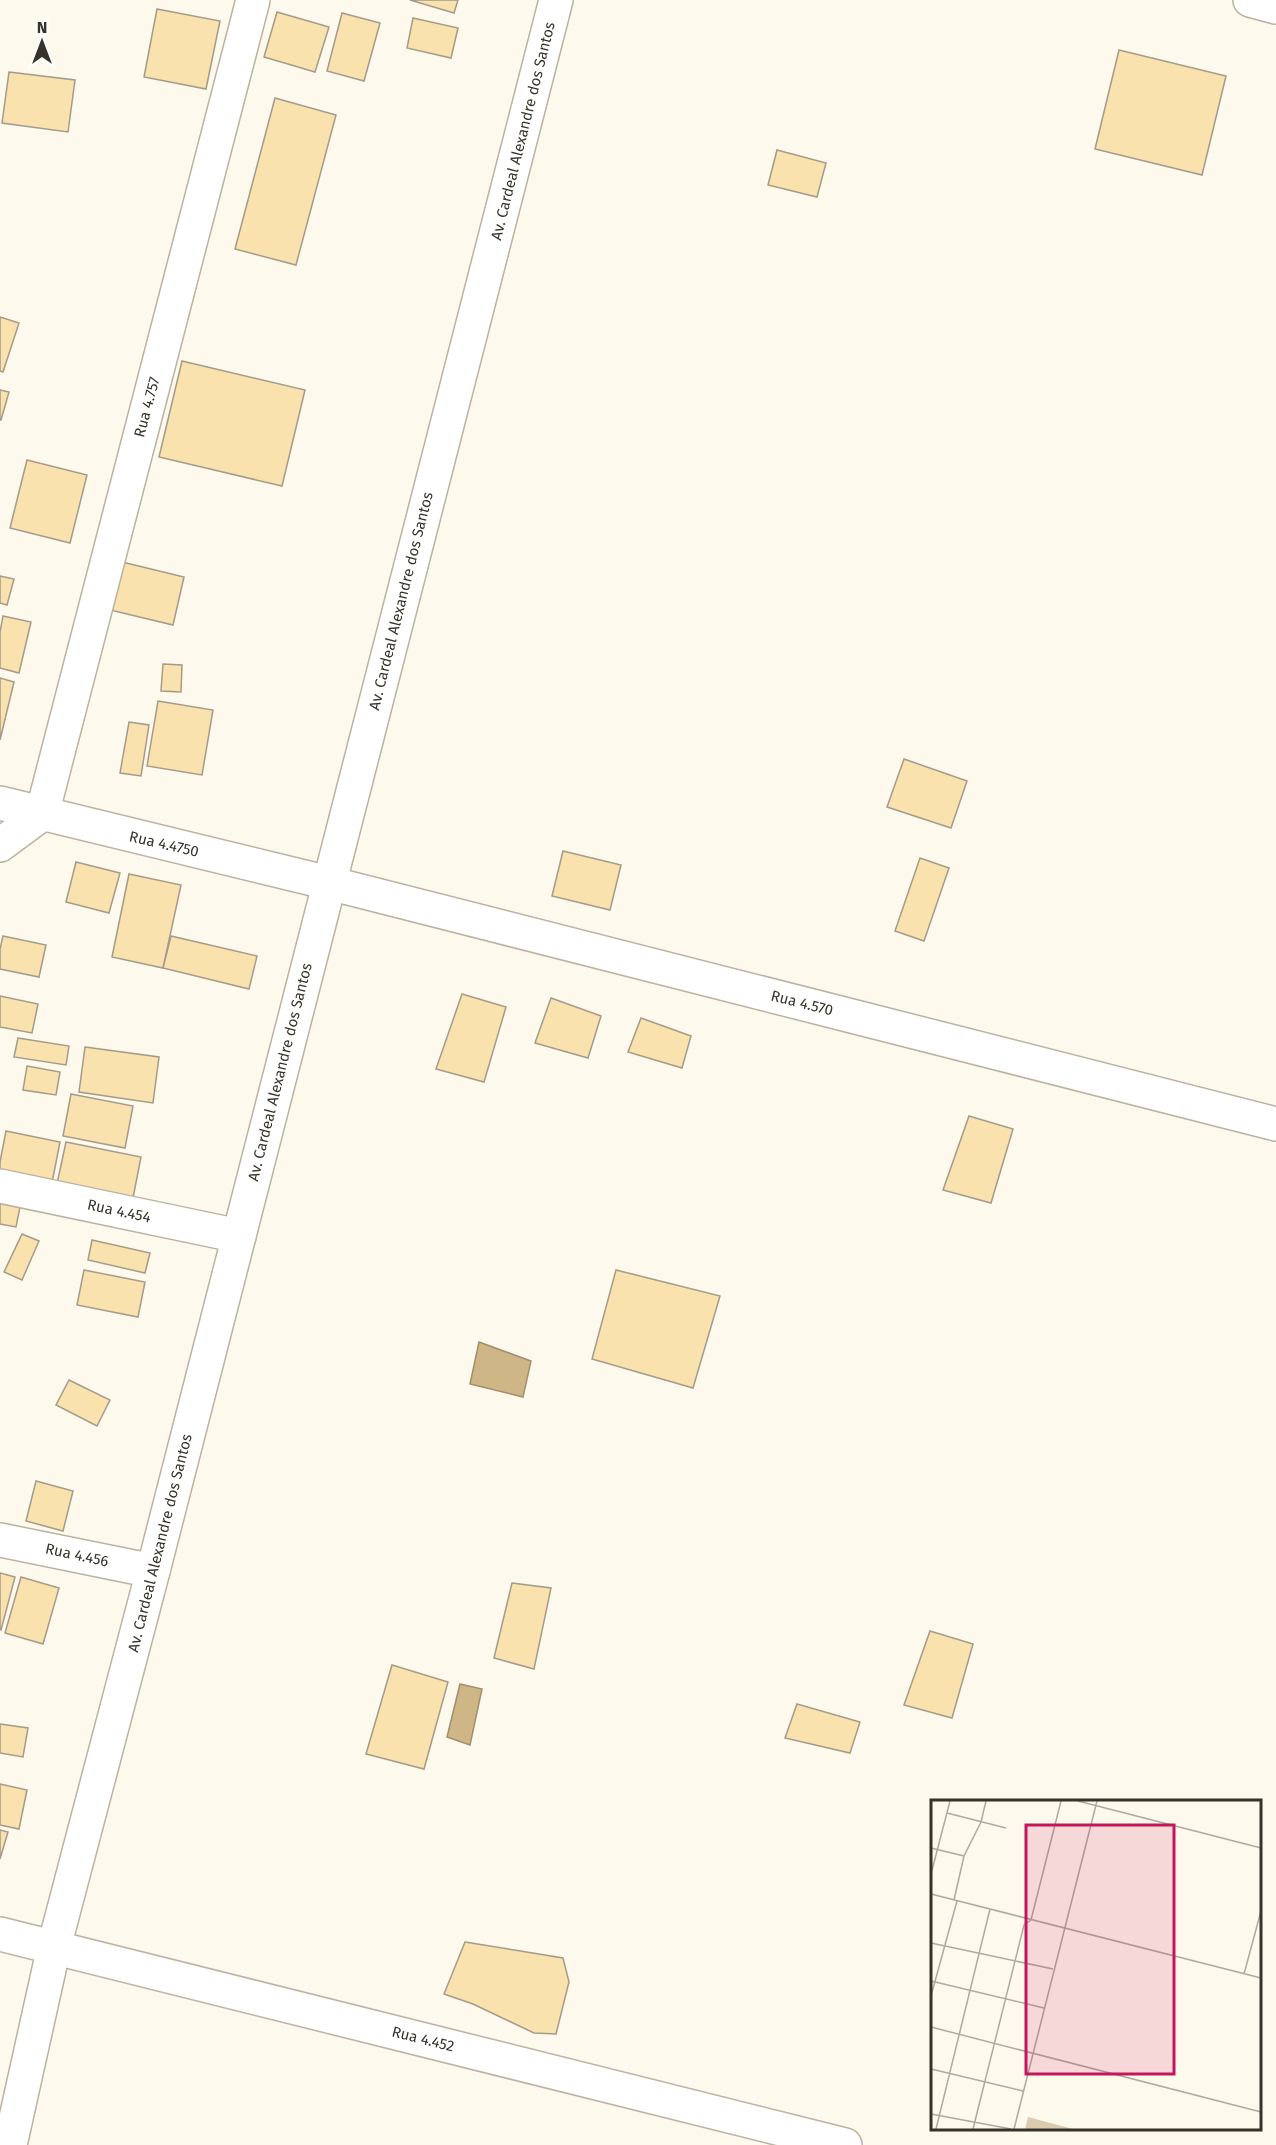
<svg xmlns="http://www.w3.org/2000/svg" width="1276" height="2145" viewBox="0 0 1276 2145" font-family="'Fira Sans',sans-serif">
<rect width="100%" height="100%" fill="#fef9ed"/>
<g fill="#ceb686" stroke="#a18f6b" stroke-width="1.5">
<path d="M479,1342l52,19 -8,36 -53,-13z"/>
<path d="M460,1684l22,5 -12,56 -23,-8z"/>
</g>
<g fill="#fae2af" stroke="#a49b89" stroke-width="1.5">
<path d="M410,0h48l-4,13z"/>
<path d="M157,9l63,12 -14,68 -62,-12z"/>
<path d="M277,12l52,15 -14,45 -51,-15z"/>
<path d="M342,13l38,10 -16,58 -37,-10z"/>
<path d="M413,18l45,10 -7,30 -44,-10z"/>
<path d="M1119,50l107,26 -24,99 -107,-26z"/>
<path d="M9,72l66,8 -7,52 -66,-9z"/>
<path d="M275,98l61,17 -40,150 -61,-16z"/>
<path d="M777,150l49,13 -9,34 -49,-12z"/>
<path d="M0,317l19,6 -16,49 -3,-1z"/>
<path d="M182,361l123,29 -23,96 -123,-29z"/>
<path d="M0,390l9,2 -8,28h-1z"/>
<path d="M27,460l60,15 -17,68 -60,-15z"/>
<path d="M118,561l66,16 -11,48 -67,-16z"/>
<path d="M0,576l14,3 -7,26 -7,-2z"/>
<path d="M3,616l28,6 -12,51 -19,-5v-36z"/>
<path d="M163,664l19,1 -1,27 -20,-1z"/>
<path d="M0,678l14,4 -14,58z"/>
<path d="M158,701l55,9 -11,65 -55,-9z"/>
<path d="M129,722l20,3 -8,51 -21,-3z"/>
<path d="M904,759l63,22 -16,47 -64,-21z"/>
<path d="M563,851l58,14 -11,45 -58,-14z"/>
<path d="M920,858l29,10 -25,73 -29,-10z"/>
<path d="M76,862l44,11 -11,40 -43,-11z"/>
<path d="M129,874l52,11 -18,83 -51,-11z"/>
<path d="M3,936l43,9 -7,32 -39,-8v-20z"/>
<path d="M171,936l86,20 -8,33 -86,-21z"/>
<path d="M462,994l44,13 -22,75 -48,-13z"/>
<path d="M0,996l38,8 -6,29 -32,-6z"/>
<path d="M551,998l50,18 -13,42 -53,-15z"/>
<path d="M641,1018l50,18 -9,32 -54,-16z"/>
<path d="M18,1038l51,8 -3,19 -52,-8z"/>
<path d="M85,1047l74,10 -6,46 -74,-11z"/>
<path d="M27,1066l33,6 -4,23 -33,-5z"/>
<path d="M71,1094l62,12 -8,42 -62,-12z"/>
<path d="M969,1116l44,13 -22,74 -48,-13z"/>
<path d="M6,1131l54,11 -10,51 -50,-10v-21z"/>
<path d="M66,1142l75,15 -10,51 -76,-15z"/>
<path d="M0,1193l22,4 -6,30 -16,-3z"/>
<path d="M22,1234l17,7 -17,39 -18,-8z"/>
<path d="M92,1240l58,13 -5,20 -57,-13z"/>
<path d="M84,1270l61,12 -7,35 -61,-12z"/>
<path d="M616,1270l104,26 -27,92 -101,-29z"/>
<path d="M69,1380l41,20 -13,26 -41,-21z"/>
<path d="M36,1481l37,10 -10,40 -37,-10z"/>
<path d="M0,1573l15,4 -14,53 -1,-1z"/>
<path d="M21,1577l38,11 -16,56 -38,-11z"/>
<path d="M512,1583l39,5 -17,81 -40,-11z"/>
<path d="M930,1631l43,13 -21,74 -48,-13z"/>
<path d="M392,1665l56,17 -24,87 -58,-15z"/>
<path d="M797,1704l63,18 -10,31 -65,-15z"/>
<path d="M0,1724l28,4 -5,29 -23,-4z"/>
<path d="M0,1784l27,6 -8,39 -19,-4z"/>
<path d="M0,1830l8,2 -8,27z"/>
<path d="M465,1942l98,16 6,24 -13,52 -22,-1 -61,-29 -29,-10z"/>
</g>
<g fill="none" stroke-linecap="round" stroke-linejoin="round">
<defs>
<g id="street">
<path d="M1250,0l26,7"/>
<path d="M0,803l329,80 947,241"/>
<path d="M0,845l42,-31 211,-814"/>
<path d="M0,1186l239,50"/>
<path d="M0,1540l153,31"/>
<path d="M0,1934l845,211"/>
</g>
<path id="secondary" d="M10,2145l44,-198 99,-376 403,-1571"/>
</defs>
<use href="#street" stroke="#bcb2a0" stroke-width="36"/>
<use href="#secondary" stroke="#bcb2a0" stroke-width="36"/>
<use href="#street" stroke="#fff" stroke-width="33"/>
<use href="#secondary" stroke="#fff" stroke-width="33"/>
</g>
<g text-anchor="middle" stroke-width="4.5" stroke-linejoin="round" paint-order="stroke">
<g font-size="15" fill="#37332b" stroke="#fff">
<text transform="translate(523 131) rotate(-76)" y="5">Av. Cardeal Alexandre dos Santos</text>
<text transform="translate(147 407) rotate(-75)" y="5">Rua 4.757</text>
<text transform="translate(401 601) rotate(-76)" y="5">Av. Cardeal Alexandre dos Santos</text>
<text transform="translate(164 844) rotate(13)" y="5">Rua 4.4750</text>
<text transform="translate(802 1003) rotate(14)" y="5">Rua 4.570</text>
<text transform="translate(280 1072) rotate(-76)" y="5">Av. Cardeal Alexandre dos Santos</text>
<text transform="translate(119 1211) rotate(12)" y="5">Rua 4.454</text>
<text transform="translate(160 1543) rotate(-76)" y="5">Av. Cardeal Alexandre dos Santos</text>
<text transform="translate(77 1555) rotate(12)" y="5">Rua 4.456</text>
<text transform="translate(423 2039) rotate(14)" y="5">Rua 4.452</text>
</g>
</g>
<g transform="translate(931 1800)">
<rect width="330" height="330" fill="#fef9ed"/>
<path d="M97,317l45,12h-48z" fill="#dbccaf"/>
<path fill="none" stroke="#aeaa9f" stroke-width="1.5" d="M147,1l183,47M16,13l59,15M0,48l33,8M0,74l19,-73M0,94l330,84M23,100l10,-44 17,-34 5,-21M0,143l122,26M313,174l17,-63M0,181l113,27M0,196l26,-95M0,227l330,85M0,269l92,22M0,314l80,15M5,329l54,-220M42,329l51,-204 7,-5 30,-119M83,329l83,-328"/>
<path fill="#c2185b" fill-opacity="0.15" stroke="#c2185b" stroke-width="3" d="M95,25h148v249h-148z"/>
<rect width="330" height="330" fill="none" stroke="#37332b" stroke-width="3"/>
</g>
<g transform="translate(42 42)" stroke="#ffffff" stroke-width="4.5" paint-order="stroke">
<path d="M0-4.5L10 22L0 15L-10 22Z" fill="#37332b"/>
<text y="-9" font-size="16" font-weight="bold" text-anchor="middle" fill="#37332b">N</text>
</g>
</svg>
